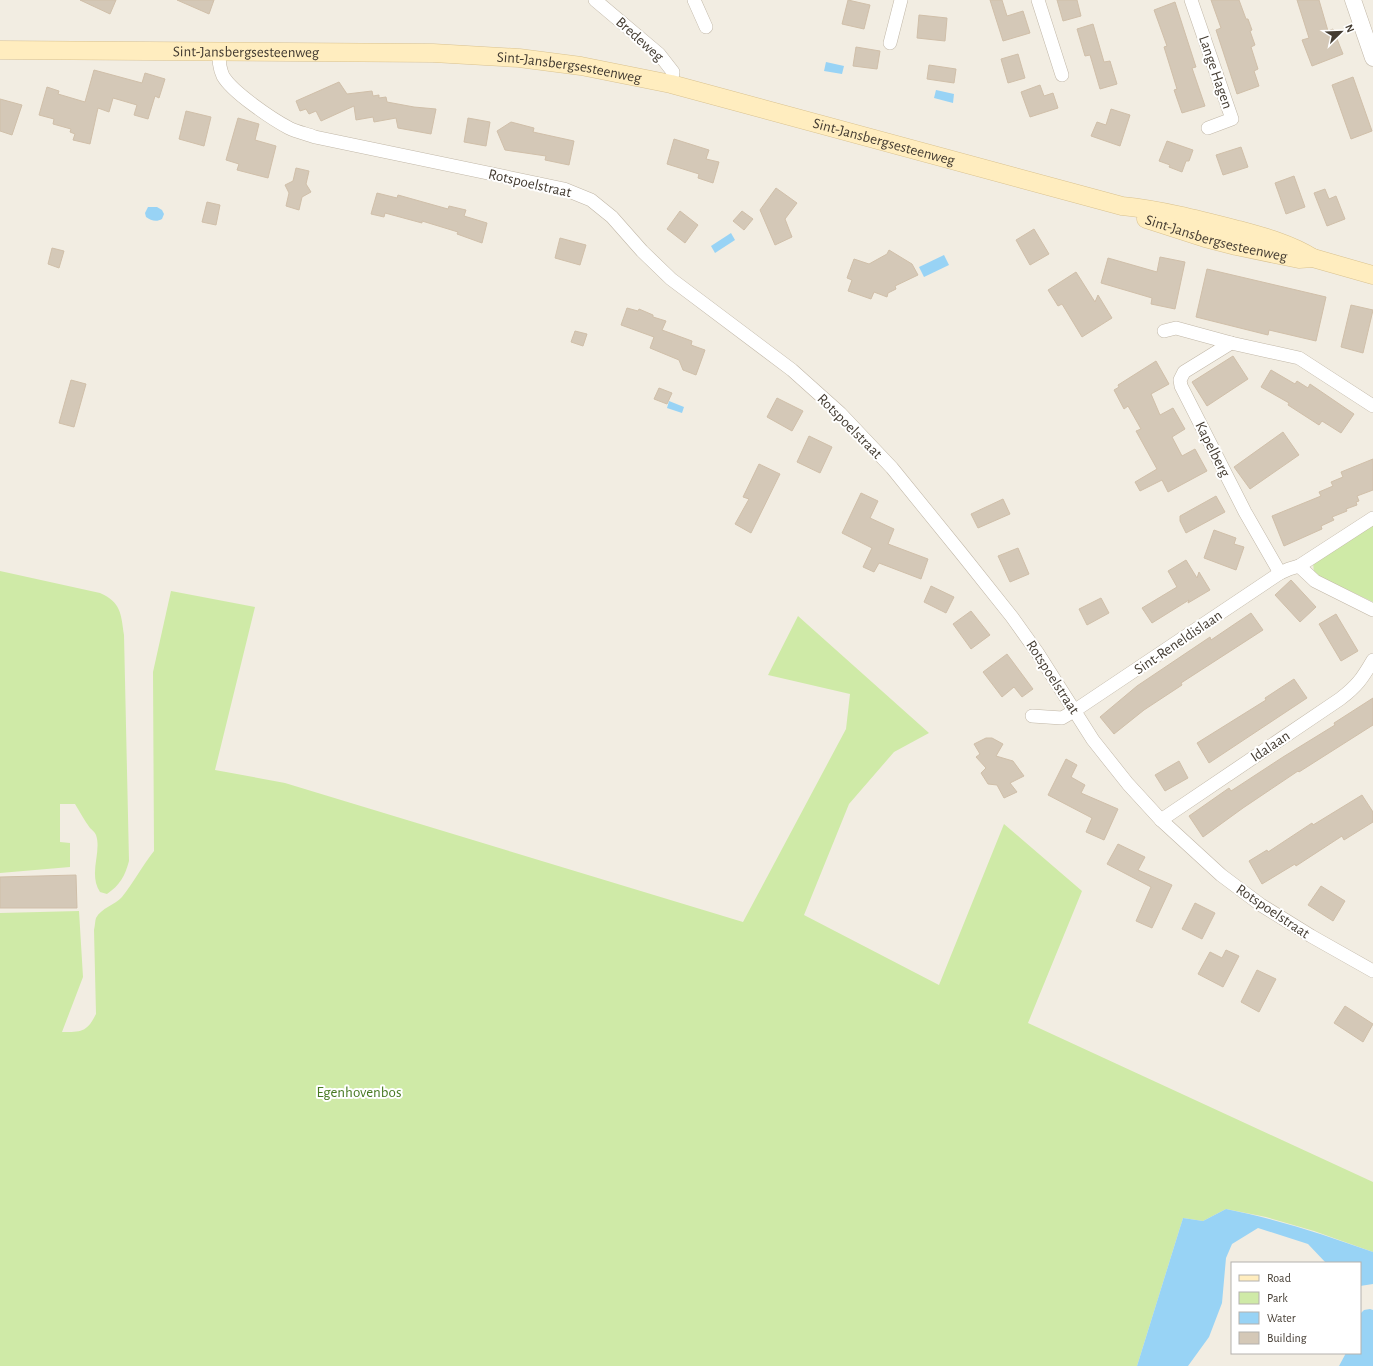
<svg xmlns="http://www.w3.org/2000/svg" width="1373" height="1366" viewBox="0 0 1373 1366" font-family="'Alegreya Sans',sans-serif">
<rect width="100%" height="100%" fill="#f2ede2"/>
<g fill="#cfeaa7">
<path d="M1373,525v77l-59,-28 -1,-12z"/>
<path d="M0,571l100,22c21,9 21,21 24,42l5,226c-4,15 -9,24 -22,33l-7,-2c-12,-18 2,-40 -4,-57 -1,-3 -4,-5 -6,-7 -6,-8 -10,-16 -15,-24h-15v38l10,1v24l-70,6z"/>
<path d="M171,591l84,16 -40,163 70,13 458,139 103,-193 4,-35 -82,-19 30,-59 131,117 -35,19 -45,52 -45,111 135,70 65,-161 78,67 -54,132 345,159v70l-59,-21 -48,-14 -40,-8 -23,12 -20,-3 -46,148h-1137v-453l79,-2 4,66 -21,55c20,0 25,0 34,-18l-2,-84c1,-4 1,-9 2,-12 5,-10 19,-13 26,-21 12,-15 20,-31 32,-46l-1,-179z"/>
</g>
<g fill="#98d3f5">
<path d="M826,62l18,4 -2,8 -18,-3z"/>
<path d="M936,90l18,4 -1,9 -19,-5z"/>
<path d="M148,207h9l5,3 2,4 -2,5c-5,3 -11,2 -16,-2l-1,-4z"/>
<path d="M731,233l4,7 -20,13 -4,-7z"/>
<path d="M944,255l5,10 -25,12 -5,-10z"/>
<path d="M669,401l15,6 -2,6 -15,-5z"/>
<path d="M1226,1209c51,10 99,26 147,43v32l-13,2v-23h-34l-18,-19 -50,-16 -26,16 -6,14 -4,45 -13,34 -21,29h-51l46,-148 20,3z"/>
<path d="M1370,1309l3,1v56h-34l7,-13h14v-39l4,-4z"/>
</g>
<g fill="#d4c8b7" stroke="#d0bfa9">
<path d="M80,0h36l-6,14z"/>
<path d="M177,0h37l-5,14z"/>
<path d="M848,0l22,5 -6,24 -22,-5z"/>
<path d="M990,0h12l5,16 16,-5 7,22 -27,8z"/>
<path d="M1057,0h20l4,16 -18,5z"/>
<path d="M1211,0h28l7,19h2l4,11 -2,1 5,14 -4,2 7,22 -4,2 5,15 -22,8 -21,-64 5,-2z"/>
<path d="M1297,0h22l9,31 5,-2 10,25 -31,12 -10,-26 7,-2z"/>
<path d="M1175,2l21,65 -4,1 13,38 -23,7 -8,-23 3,-1 -13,-42 3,-1 -13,-36z"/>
<path d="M919,15l28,3 -2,23 -28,-3z"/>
<path d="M1093,24l11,38 6,-1 7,23 -17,5 -10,-34 -5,1 -8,-27z"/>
<path d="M856,47l24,4 -3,18 -24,-3z"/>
<path d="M1018,54l7,24 -17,5 -7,-24z"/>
<path d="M929,65l27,4 -2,14 -27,-4z"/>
<path d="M94,70l48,13 3,-10 20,6 -6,19 -4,-2 -7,23 -14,-4 3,-10 -24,-7 -4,14 -11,-4 -8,36 -17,-4 2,-6 -5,-2 1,-3 -18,-5 1,-5 -15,-4 8,-28 12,4 -1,3 27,8z"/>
<path d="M1353,77l19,54 -21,8 -19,-54z"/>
<path d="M339,82l8,12 25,-3 1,5 6,-1v3l7,-1 1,5 27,5 22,2 -5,25 -33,-6 -2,-10 -22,4 -1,-5 -17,3 -2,-14 -33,15 -5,-10 -7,3 -3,-5 -6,2 -4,-10z"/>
<path d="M1040,85l4,11 9,-3 5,15 -28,9 -9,-25z"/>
<path d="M0,99l22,6 -10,30 -12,-4z"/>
<path d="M1111,109l19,6 -10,31 -29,-10 6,-14 9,3z"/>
<path d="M186,111l25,6 -7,29 -25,-7z"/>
<path d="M238,118l21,6 -4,16 21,6 -8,32 -31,-8 2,-6 -13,-4z"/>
<path d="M468,118l22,4 -4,24 -22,-4z"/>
<path d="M511,122l23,6 -1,4 41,9 -5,24 -24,-5 1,-4 -41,-6 -8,-19z"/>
<path d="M674,139l35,11 -3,9 13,3 -6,21 -15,-5 1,-4 -32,-10z"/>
<path d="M1167,141l26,9 -4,11h-3l-4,11 -13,-5 1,-2 -11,-4z"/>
<path d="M1241,147l7,20 -25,8 -7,-20z"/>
<path d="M296,168l13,3 -3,13 5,8 -9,5 -3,13 -13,-4 3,-13 -4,-8 8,-4z"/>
<path d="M1294,176l11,31 -19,7 -11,-31z"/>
<path d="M776,188l21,15 -12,16 7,18 -17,8 -15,-35z"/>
<path d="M1325,189l4,10 7,-3 9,23 -18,7 -13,-33z"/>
<path d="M377,193l20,5 1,-3 50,14 1,-3 17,4 -2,6 23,7 -5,20 -25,-9 1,-2 -36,-11v2l-37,-10 -1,4 -13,-3z"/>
<path d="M207,202l13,3 -4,20 -14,-3z"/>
<path d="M680,211l18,14 -13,18 -18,-14z"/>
<path d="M742,211l11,8 -9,11 -11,-9z"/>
<path d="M1034,229l15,25 -19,11 -14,-25z"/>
<path d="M560,238l26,7 -6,20 -25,-7z"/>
<path d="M52,248l12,3 -5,17 -11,-4z"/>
<path d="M889,250l23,14 6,11 -23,11 1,3 -8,4 -1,4 -13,-5 -3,7 -23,-8 4,-11 -5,-2 7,-19 15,5 18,-10z"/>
<path d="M1160,257l25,5 -10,47 -24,-5 1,-6 -51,-15 7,-25 49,14z"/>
<path d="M1207,269l119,28 -10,44 -47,-11 -1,5 -72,-18z"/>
<path d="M1076,272l19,30 3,-7 14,23 -30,19 -20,-33 -4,2 -10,-16z"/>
<path d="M1351,305l22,5 -10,43 -22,-6z"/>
<path d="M627,308l11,3 1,-2 14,6v2l13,4 -4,9 30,11 -1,4 14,5 -9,25 -13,-5 -4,-10 -29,-12 4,-11 -33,-12z"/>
<path d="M575,331l12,3 -4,12 -12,-4z"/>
<path d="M1233,356l15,23 -41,27 -15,-24z"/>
<path d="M1156,361l13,23 -18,10 9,21 13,-7 12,21 -13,8 10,19 13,-7 12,22 -39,21 -6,-12 -22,11 -5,-9 22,-13 -21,-38 5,-2 -13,-23 -4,3 -10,-19 5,-3 -1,-2z"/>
<path d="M1271,370l24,14 2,-3 11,7 2,-4 44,30 -13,19 -19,-12 -3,4 -31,-20 1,-2 -28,-16z"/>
<path d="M71,380l15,4 -12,43 -15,-4z"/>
<path d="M659,388l13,5 -5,11 -13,-5z"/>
<path d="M777,398l26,13 -11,20 -25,-14z"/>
<path d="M1283,432l16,23 -49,34 -16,-22z"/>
<path d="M809,436l23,11 -12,26 -23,-11z"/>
<path d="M1373,459v31l-16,6 2,5 -3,1 1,3 -11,4 1,2 -15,6 2,3 -13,6 1,3 -38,17 -12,-30 49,-20 -2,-4 14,-6 -2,-4 12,-5 -2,-5z"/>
<path d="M759,464l21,10 -29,59 -16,-9 14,-25 -6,-2z"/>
<path d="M861,493l17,8 -8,17 24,11 -6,15 40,15 -7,20 -42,-16 -5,9 -11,-5 9,-19 -30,-15z"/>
<path d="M1216,496l9,16 -39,21 -6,-12v-5z"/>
<path d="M1003,499l7,15 -32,14 -7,-14z"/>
<path d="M1214,530l22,8 -2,6 10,3 -8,23 -32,-12z"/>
<path d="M1018,548l11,26 -19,8 -12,-26z"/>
<path d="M1186,560l11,18 2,-6 11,18 -22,13 1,-3 -37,23 -10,-15 35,-21 -9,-16z"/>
<path d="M1291,580l25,27 -16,15 -25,-27z"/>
<path d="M931,586l23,11 -8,16 -22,-11z"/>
<path d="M1101,598l8,15 -22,12 -8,-16z"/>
<path d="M971,611l19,24 -19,14 -18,-25z"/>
<path d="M1251,613l12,17 -82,53 1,2 -38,25 -30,24 -14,-17 37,-31 73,-49 1,3z"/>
<path d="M1336,614l22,37 -17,10 -22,-37z"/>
<path d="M1007,654l26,35 -11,8 -8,-10 -12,10 -19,-25z"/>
<path d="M1294,679l13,19 -98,65 -12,-20 69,-43 -1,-2z"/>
<path d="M1373,698v27l-74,47 -1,-1 -55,37 -40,29 -14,-21 40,-28 2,3 52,-34 52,-32 -1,-2z"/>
<path d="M986,738h6l11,6 -7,12 17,5 11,15 -14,7 7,9 -13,6 -7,-13 -9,-1 -7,-11 5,-5 -10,-11 4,-3 -6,-10z"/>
<path d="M1066,759l11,6 -6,12 14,8 -4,8 37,16 -14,31 -18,-8 6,-14 -44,-23z"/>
<path d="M1179,761l9,17 -23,13 -10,-16z"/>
<path d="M1362,795l11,17v10l-29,18 -2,-4 -46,30 -1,-2 -33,20 -13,-23 18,-11 1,2 44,-29 1,2z"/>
<path d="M1118,844l27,13 -7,13 34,15 -20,43 -16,-7 15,-34 -44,-23z"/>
<path d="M76,875l1,33h-77v-31z"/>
<path d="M1321,886l24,15 -12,20 -25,-16z"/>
<path d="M1195,903l20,10 -13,26 -20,-10z"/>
<path d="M1226,950l13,6 -16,31 -25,-13 12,-22 12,6z"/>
<path d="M1257,970l19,9 -17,33 -18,-10z"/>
<path d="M1345,1006l28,18 -10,18 -29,-19z"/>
</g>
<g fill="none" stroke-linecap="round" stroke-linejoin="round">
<defs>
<g id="minor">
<path d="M595,0l64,54 14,18 -2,12"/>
<path d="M694,0l12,27"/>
<path d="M1038,0l24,75"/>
<path d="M1191,0l41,119 -24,9"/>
<path d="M890,43l11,-43"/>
<path d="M219,52c0,8 0,16 4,24 9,16 49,43 66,52 8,4 18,6 26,9l249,52 27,11 21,17 30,34 29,28 121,91 48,43 52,55 69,85 51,64 25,35 56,88 35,44 33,36 60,55 40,30 50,31 62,35"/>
<path d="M1164,331l12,-3 55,15 -47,29 -4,8 1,6 64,126 35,61"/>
<path d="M1231,343l68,15 74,48"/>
<path d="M1299,566l16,15 58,29"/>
<path d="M1032,716l30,2 12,-7 206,-138 9,-4 10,-3 74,-48"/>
<path d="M1161,820l179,-121c17,-13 22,-20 33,-39"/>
</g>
<path id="tertiary" d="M1353,0l20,58"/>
<g id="secondary">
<path id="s1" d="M0,50l433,3 86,5 62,8 90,18 451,122c40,4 78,14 117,24 26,7 52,14 74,28"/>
<path id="s2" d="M1146,219l59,19 31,8 63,13 14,-1 60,17"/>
</g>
</defs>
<use href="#minor" stroke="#c1b7a7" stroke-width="14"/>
<use href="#tertiary" stroke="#c1b7a7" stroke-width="17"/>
<use href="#secondary" stroke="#d9c290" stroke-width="19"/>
<use href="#minor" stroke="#fff" stroke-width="13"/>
<use href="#tertiary" stroke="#fff" stroke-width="16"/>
<use href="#secondary" stroke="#ffedbf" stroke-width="18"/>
</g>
<g text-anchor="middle" stroke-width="4" stroke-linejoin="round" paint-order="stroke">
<g font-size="15" fill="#443c32" stroke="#fff">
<text transform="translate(640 39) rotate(42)" y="5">Bredeweg</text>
<text dy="5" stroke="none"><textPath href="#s1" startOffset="246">Sint-Jansbergsesteenweg</textPath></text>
<text dy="5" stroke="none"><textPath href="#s1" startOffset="570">Sint-Jansbergsesteenweg</textPath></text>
<text transform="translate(1216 72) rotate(71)" y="5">Lange Hagen</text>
<text dy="5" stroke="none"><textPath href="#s1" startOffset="894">Sint-Jansbergsesteenweg</textPath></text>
<text transform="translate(530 183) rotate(13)" y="5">Rotspoelstraat</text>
<text dy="5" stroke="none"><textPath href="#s2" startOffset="73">Sint-Jansbergsesteenweg</textPath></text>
<text transform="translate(850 426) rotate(45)" y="5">Rotspoelstraat</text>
<text transform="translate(1213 449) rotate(63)" y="5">Kapelberg</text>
<text transform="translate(1178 642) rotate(-34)" y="5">Sint-Reneldislaan</text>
<text transform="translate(1053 677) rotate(57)" y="5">Rotspoelstraat</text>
<text transform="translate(1270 746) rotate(-34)" y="5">Idalaan</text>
<text transform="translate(1273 911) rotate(34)" y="5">Rotspoelstraat</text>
</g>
<g font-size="15" fill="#477922" stroke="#fff">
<text x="359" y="1097">Egenhovenbos</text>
</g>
</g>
<rect x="1231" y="1262" width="130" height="92" fill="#ffffff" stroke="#b4b1ad"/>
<rect x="1239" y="1275" width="20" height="6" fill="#ffedbf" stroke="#b4b1ad"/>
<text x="1267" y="1282" font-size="12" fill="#443c32">Road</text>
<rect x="1239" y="1292" width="20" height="12" fill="#cfeaa7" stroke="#b4b1ad"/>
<text x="1267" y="1302" font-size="12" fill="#443c32">Park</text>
<rect x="1239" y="1312" width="20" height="12" fill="#98d3f5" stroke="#b4b1ad"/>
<text x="1267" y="1322" font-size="12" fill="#443c32">Water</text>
<rect x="1239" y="1332" width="20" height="12" fill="#d4c8b7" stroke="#b4b1ad"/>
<text x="1267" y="1342" font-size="12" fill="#443c32">Building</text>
<g transform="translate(1341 32) rotate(67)" stroke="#ffffff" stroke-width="3" paint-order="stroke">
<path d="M0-3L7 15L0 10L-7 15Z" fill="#443c32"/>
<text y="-6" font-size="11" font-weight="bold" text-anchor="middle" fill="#443c32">N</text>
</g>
</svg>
